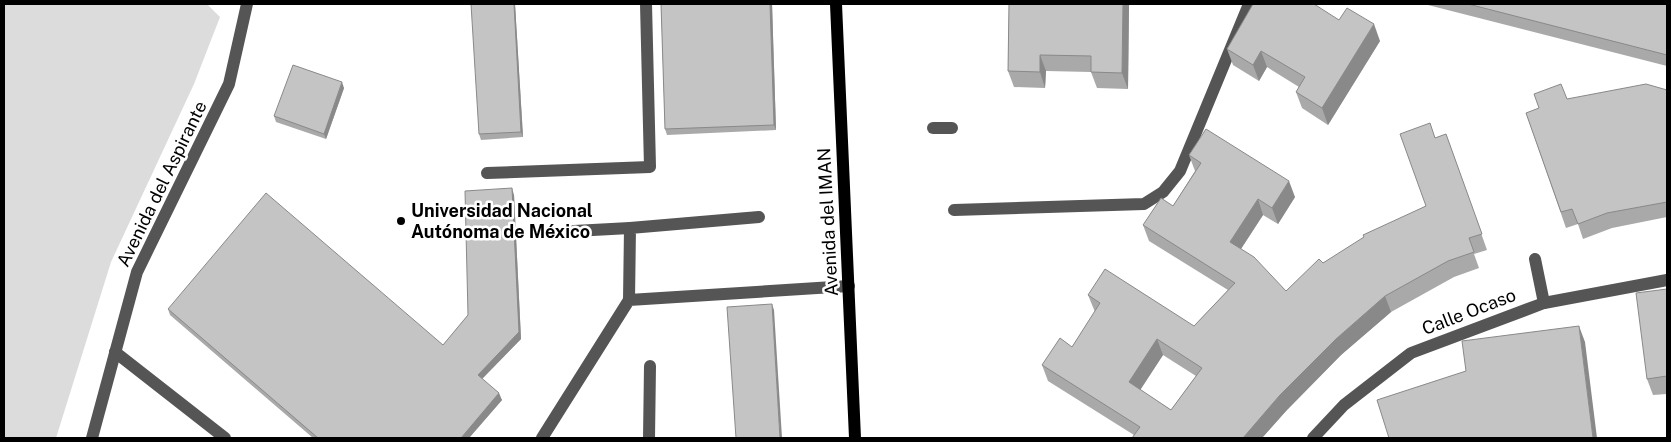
<svg xmlns="http://www.w3.org/2000/svg" width="1671" height="442" viewBox="0 0 1671 442" font-family="'Public Sans',sans-serif">
<rect width="100%" height="100%" fill="#fff"/>
<path fill="#dcdcdc" d="M4,4h203l13,13 -26,67 -83,178 -55,176h-52z"/>
<g fill="none" stroke-linecap="round" stroke-linejoin="round">
<g stroke="#555" stroke-width="12">
<path d="M933,128h19"/>
<path d="M487,173l163,-6 -4,-163"/>
<path d="M954,210l190,-6 19,-12 17,-21 69,-167"/>
<path d="M574,231l56,-3"/>
<path d="M1535,259l9,44"/>
<path d="M629,300l1,-72 129,-11"/>
<path d="M115,352l110,86"/>
<path d="M92,438l45,-166 92,-188 18,-80"/>
<path d="M542,438l87,-138 220,-14"/>
<path d="M649,438l1,-72"/>
<path d="M1313,438l31,-33 67,-52 133,-50 123,-23"/>
</g>
<path stroke="#000" stroke-width="12" d="M836,4l19,434"/>
</g>
<g fill="#a9a9a9" fill-rule="evenodd">
<path d="M515,4l8,133 -42,3 -2,-6z"/>
<path d="M661,4h111l4,126 -109,5 -2,-6z"/>
<path d="M1009,4h120l-1,85 -31,-1 -6,-16 -45,-1 -1,17 -31,-1 -6,-16z"/>
<path d="M1424,4h243v62z"/>
<path d="M1339,20l41,21 -52,84 -26,-17 -6,-16 3,-5 -32,-20 -8,14 -26,-16 -6,-16z"/>
<path d="M344,88l-18,51 -50,-17 -2,-6z"/>
<path d="M1667,90v127l-55,11 -29,11 -5,-15 -12,4 -40,-115 41,-14z"/>
<path d="M1446,134l41,116 -13,4 5,14 -25,9 -63,35 -50,43 -55,56 -24,27h-130l2,-3 -86,-54 -6,-16 30,-18 23,-35 -7,-17 106,31 34,-36 -79,-49 -6,-16 30,-19 22,-35 -6,-16 106,42 -17,27 -15,-9 -22,34 45,42 37,-28 103,-57 9,-68zM1163,355l33,21 -25,34 -31,-20z"/>
<path d="M514,195l7,144 -39,40 20,21 -33,38h-156l-143,-123 -2,-6 275,36 25,-30z"/>
<path d="M1667,289v105l-14,1 -6,-16z"/>
</g>
<g fill="#898989">
<path d="M514,4h1l8,133 -2,-5z"/>
<path d="M770,4h2l4,126 -2,-5z"/>
<path d="M1123,4h6l-1,85 -6,-16z"/>
<path d="M1374,24l6,17 -52,84 -6,-17z"/>
<path d="M1261,51l6,16 -8,14 -6,-16z"/>
<path d="M1040,55l6,16 -1,17 -5,-16z"/>
<path d="M342,82l2,6 -18,51 -2,-5z"/>
<path d="M1289,181l6,16 -17,27 -6,-16z"/>
<path d="M512,188l2,7 7,144 -41,42 -2,-6z"/>
<path d="M1258,199l5,16 -28,43 -5,-16z"/>
<path d="M1385,296l6,16 -50,43 -55,56 -24,27h-19l37,-43 56,-56z"/>
<path d="M772,304l2,6 8,128h-2z"/>
<path d="M1579,326l6,16 12,96h-4z"/>
<path d="M1157,339l6,16 -28,43 -6,-16z"/>
<path d="M499,393l3,7 -33,38h-8z"/>
</g>
<g fill="#c4c4c4" stroke="#898989" fill-rule="evenodd">
<path d="M471,4h43l7,128 -42,2z"/>
<path d="M661,4h109l4,121 -109,4z"/>
<path d="M1009,4h114l-1,69 -31,-1v-16l-51,-1v17l-32,-1z"/>
<path d="M1253,4h61l25,16 8,-12 27,16 -52,84 -26,-16 9,-15 -44,-26 -8,14 -26,-16z"/>
<path d="M1468,4h199v51z"/>
<path d="M293,65l49,17 -18,52 -50,-18z"/>
<path d="M1561,84l6,15 79,-15 21,6v112l-60,11 -29,11 -6,-15 -11,3 -35,-99 13,-5 -5,-14z"/>
<path d="M1430,123l5,15 11,-4 36,100 -13,4 5,14 -26,9 -63,35 -49,43 -56,56 -37,43h-111l8,-11 -98,-62 18,-27 12,9 28,-44 -12,-8 17,-26 89,57 41,-43 -92,-58 18,-27 12,8 28,-43 -12,-8 17,-26 83,52 -17,27 -14,-9 -28,43 24,15 32,34 33,-32 4,4 41,-26 -1,-2 63,-29 -26,-72zM1157,339l45,29 -31,42 -42,-28z"/>
<path d="M512,188l7,144 -41,43 21,18 -38,45h-143l-150,-129 98,-116 177,152 25,-30 -3,-124z"/>
<path d="M1667,289v87l-20,3 -11,-86z"/>
<path d="M772,304l8,134h-44l-9,-131z"/>
<path d="M1579,326l14,112h-204l-12,-38 89,-29 -4,-30z"/>
</g>
<circle fill="#000" stroke="#fff" stroke-width="2" cx="401" cy="221" r="5"/>
<g text-anchor="middle" stroke-width="5" stroke-linejoin="round" paint-order="stroke">
<g font-size="18" fill="#000" stroke="#fff">
<text transform="translate(162 184) rotate(-64)" y="6">Avenida del Aspirante</text>
<text transform="translate(828 222) rotate(-93)" y="6">Avenida del IMAN</text>
<text transform="translate(1469 312) rotate(-21)" y="6">Calle Ocaso</text>
</g>
<g font-size="18" font-weight="bold" fill="#000" stroke="#fff" text-anchor="start">
<text x="411" y="217">Universidad Nacional<tspan x="411" dy="21">Autónoma de México</tspan></text>
</g>
</g>
<rect width="1671" height="442" fill="none" stroke="#000000" stroke-width="10"/>
</svg>
